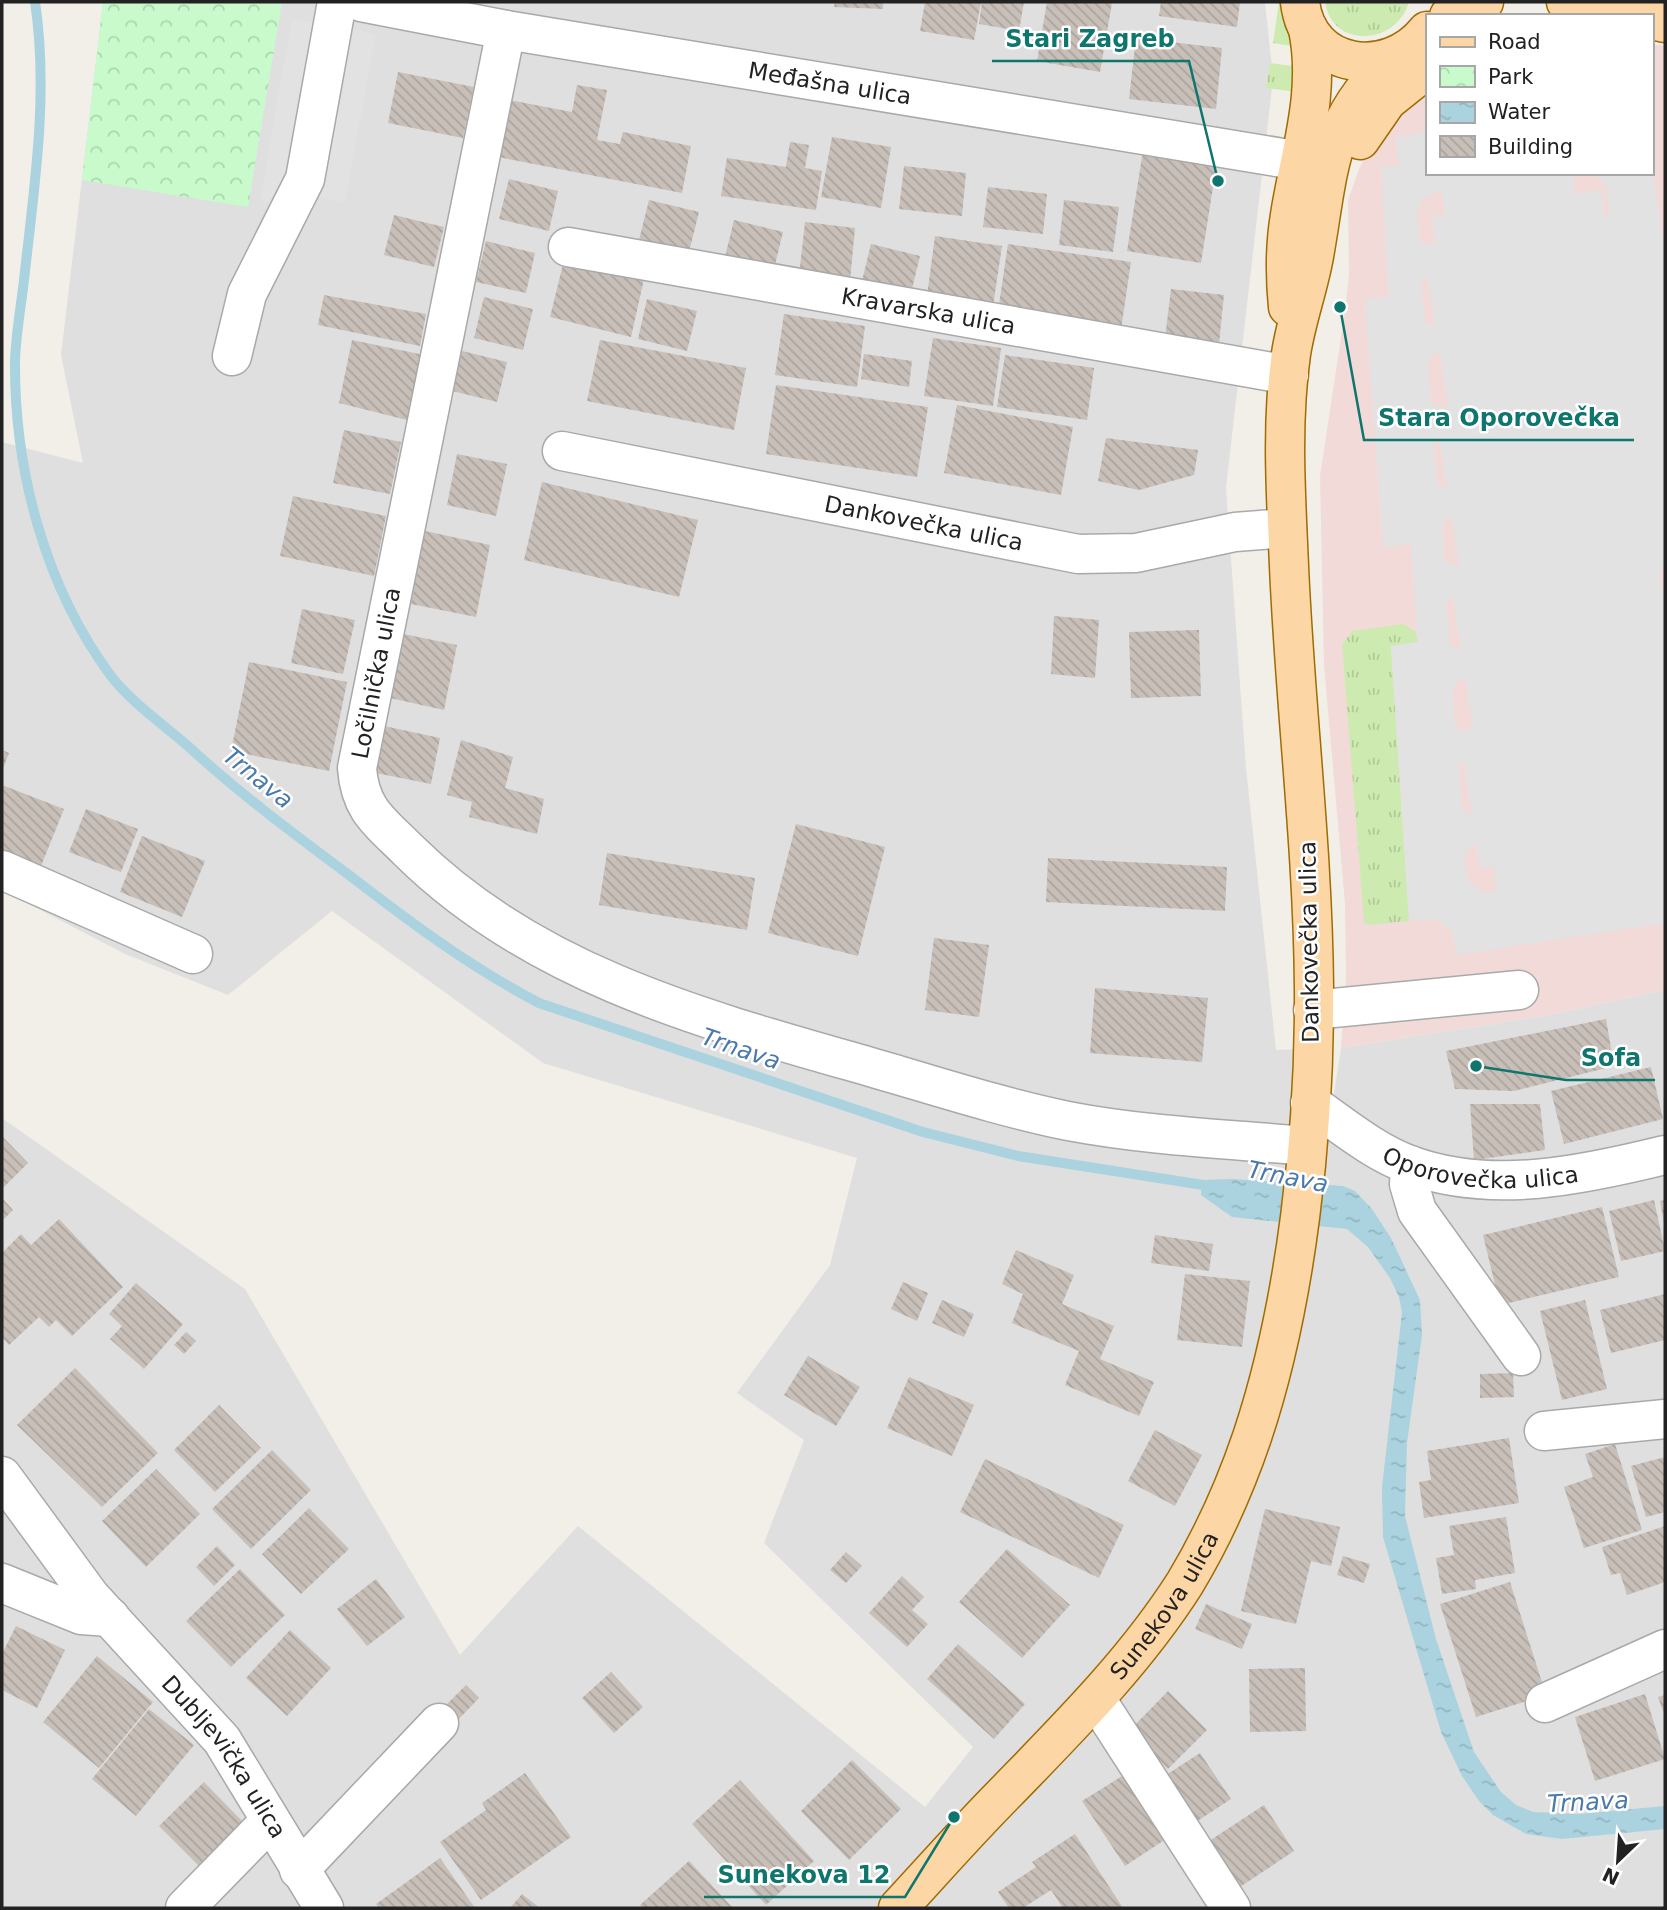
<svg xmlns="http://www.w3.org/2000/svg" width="1667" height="1910" viewBox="0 0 1667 1910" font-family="'DejaVu Sans',sans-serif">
<defs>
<pattern id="grass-tufts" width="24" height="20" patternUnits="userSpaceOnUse" patternTransform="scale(1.75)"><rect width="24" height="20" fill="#cdebb0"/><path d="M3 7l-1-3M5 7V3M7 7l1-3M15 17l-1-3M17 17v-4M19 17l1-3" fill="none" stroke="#b0c997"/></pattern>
<pattern id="park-crowns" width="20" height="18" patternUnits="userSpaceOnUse" patternTransform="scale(1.75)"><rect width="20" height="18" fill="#c8facc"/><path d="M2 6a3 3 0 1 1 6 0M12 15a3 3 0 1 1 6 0" fill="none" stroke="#acd6af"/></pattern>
<pattern id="water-ripples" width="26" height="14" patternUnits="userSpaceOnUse" patternTransform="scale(1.75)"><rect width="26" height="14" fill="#aad3df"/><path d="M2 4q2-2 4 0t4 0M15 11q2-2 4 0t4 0" fill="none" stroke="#92b5bf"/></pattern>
<pattern id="building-back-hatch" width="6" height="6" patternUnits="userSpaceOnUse" patternTransform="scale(1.75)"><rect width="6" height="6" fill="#c7bfb8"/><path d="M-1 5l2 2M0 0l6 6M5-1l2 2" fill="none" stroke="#aba49e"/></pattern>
</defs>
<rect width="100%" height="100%" fill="#f2efe9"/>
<path fill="#e0dfdf" d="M103,2h1162l8,76 -47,410 20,280 30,282 55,-2 -14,158 24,-158 208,-33 116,-25v918h-1663v-790l243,171 215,366 118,-129 347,281 48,-60 -209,-204 40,-103 -67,-47 93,-128 27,-107 -314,-95 -211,-152 -104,84 -103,-41 -123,-64v-448l81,21 -22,-108z"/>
<path fill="#f2dad9" d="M1651,44l14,2v944l-116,25 -208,33 5,-71 -1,-73 -21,-239 -4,-189 25,-165 4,-37 -1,-74 11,-31 18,-35 50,-54v93h224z"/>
<g fill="url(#grass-tufts)">
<path d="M1279,2h4l15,45 -25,-4z"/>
<path d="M1325,2h84c-13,44 -77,47 -84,0z"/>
<path d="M1270,63l30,4 4,26 -38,-5z"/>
<path d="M1403,624l12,7 3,11 -27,5 18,274 -41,4 -4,-3 -22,-277 10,-14z"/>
</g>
<path fill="url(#park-crowns)" d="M103,2h179l-34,205 -166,-27z"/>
<g fill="#e2e2e2" fill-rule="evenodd">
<path d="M292,18l27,6 -32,181 -27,-4z"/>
<path d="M351,29l25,5 -31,168 -25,-5z"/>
<path d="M1427,132v41h145l3,21 26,-4 3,28 6,-7 -5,-27 -10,-11h56v-10l14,88v330l-2,-11 -4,-1 6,37v317l-209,32 -4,-23 -15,-13 -28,2 -18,-275 27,-4 -7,-98 -28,4 -18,-249 24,-2 -8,-130 18,-2 -3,-28zM1441,190l4,25 -13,2 4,26 -12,1 -4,-3 -4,-27 7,-15zM1427,274l8,51v1l-10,-4 -4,-40zM1440,353l8,52 -8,3 -9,-6 -4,-37 5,-10zM1439,436l8,52 -10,-4 -4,-42zM1447,518h5l7,49 -15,-6 -2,-36zM1453,598l8,51 -1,1 -10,-6 -4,-42zM1466,680l7,48 -11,3 -7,-5 -3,-37 6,-8zM1462,762l2,1 8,52 -10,-6 -3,-45zM1476,843l4,25 14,-1 2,24 -11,2 -17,-12 -4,-19 1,-9z"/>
</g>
<path fill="url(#water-ripples)" d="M1232,1179l111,7 12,5 17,18 19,29 29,62 2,35 -15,108 -2,73 31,123 38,113 27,40 15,13 17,7 46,2 86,-8v23l-103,10 -36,-5 -33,-19 -14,-14 -17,-25 -21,-44 -58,-195 -1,-50 20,-175 -3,-15 -9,-19 -22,-31 -21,-18 -115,-12 -31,-22 1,-15z"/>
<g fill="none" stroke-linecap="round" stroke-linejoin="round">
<path stroke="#aad3df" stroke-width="10" d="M35,2c14,92 -1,186 -11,278 -3,26 -8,54 -9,80 -1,110 30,227 96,316 20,26 53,49 78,71 50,46 105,87 160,128 61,47 121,92 190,128l384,129 95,24 198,31"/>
</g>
<g fill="url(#building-back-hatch)">
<path d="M835,2h48v7l-49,-2z"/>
<path d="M925,2h56l-7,38 -54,-9z"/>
<path d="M982,2h42l-5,29 -40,-7z"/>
<path d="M1047,2l65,1 -12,69 -63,-11z"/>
<path d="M1161,2h79l-3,25 -78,-11z"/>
<path d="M1136,38l86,10 -6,61 -87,-10z"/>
<path d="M398,72l76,15 -11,51 -75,-15z"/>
<path d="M577,85l30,5 -10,50 23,4 3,-12 68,14 -9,47 -189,-37 11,-57 68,13z"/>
<path d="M832,137l59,10 -10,61 -60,-11z"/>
<path d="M790,142l19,3 -4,23 17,3 -6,39 -95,-14 6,-38 59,9z"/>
<path d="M1143,151l74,11 -16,101 -74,-12z"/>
<path d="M904,166l62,7 -4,43 -63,-7z"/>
<path d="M509,179l49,12 -9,40 -50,-12z"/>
<path d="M988,187l59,7 -4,40 -60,-7z"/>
<path d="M649,200l50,12 -10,40 -50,-12z"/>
<path d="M1064,200l55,7 -6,45 -54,-7z"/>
<path d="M394,215l50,12 -10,40 -50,-12z"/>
<path d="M734,220l49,12 -10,41 -49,-12z"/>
<path d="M805,222l50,6 -5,53 -51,-5z"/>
<path d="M935,236l67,10 -9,60 -66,-10z"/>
<path d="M486,241l49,12 -9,40 -50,-11z"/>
<path d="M871,244l49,12 -10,41 -49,-12z"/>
<path d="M1008,244l123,18 -11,74 -123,-18z"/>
<path d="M564,260l80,19 -13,58 -81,-20z"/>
<path d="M1171,289l53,6 -5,49 -54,-6z"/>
<path d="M324,295l102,19 -6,32 -102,-21z"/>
<path d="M484,297l49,12 -10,41 -49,-12z"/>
<path d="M647,299l50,12 -10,40 -49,-12z"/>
<path d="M784,314l81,12 -8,61 -82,-12z"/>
<path d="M933,338l68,10 -8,58 -69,-10z"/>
<path d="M352,340l72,15 -13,66 -72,-18z"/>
<path d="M600,340l146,28 -12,62 -147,-29z"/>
<path d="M458,350l49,12 -10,40 -49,-12z"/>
<path d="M864,354l48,7 -3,26 -48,-8z"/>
<path d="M1005,355l89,13 -7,52 -90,-13z"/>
<path d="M776,385l152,22 -11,70 -151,-23z"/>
<path d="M957,405l116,22 -12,68 -117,-22z"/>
<path d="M344,430l57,12 -11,52 -57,-11z"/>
<path d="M1106,438l92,12 -4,25 -55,15 -41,-9z"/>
<path d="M457,454l50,10 -11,52 -49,-11z"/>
<path d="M542,482l156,38 -19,77 -155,-37z"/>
<path d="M293,496l93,20 -12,60 -94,-20z"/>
<path d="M425,531l65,14 -14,72 -65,-13z"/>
<path d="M302,609l53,11 -12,54 -52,-11z"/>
<path d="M1054,616l45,4 -4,58 -44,-4z"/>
<path d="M1199,630l2,66 -70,2 -2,-66z"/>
<path d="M394,632l63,13 -13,65 -63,-14z"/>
<path d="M249,662l98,20 -18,89 -98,-20z"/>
<path d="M375,724l65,14 -9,46 -65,-13z"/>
<path d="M461,740l52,17 -8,31 39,11 -7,35 -68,-17 3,-15 -25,-7z"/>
<path d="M2,750l7,3 -7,18z"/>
<path d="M2,785l62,24 -25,62 -37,-15z"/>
<path d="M86,809l52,20 -17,43 -52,-20z"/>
<path d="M796,824l89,23 -27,109 -90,-23z"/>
<path d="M142,836l63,25 -23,56 -62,-25z"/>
<path d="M607,853l148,25 -8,52 -148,-25z"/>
<path d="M1048,858l179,9 -2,44 -179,-9z"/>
<path d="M934,938l55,7 -10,72 -54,-7z"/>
<path d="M1095,988l113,10 -6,64 -112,-9z"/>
<path d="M1606,1019l8,47 -100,25 -59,-2 -9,-38z"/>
<path d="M1651,1067l12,52 -99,25 -13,-53z"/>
<path d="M1470,1104h70l5,46 -71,10z"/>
<path d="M2,1136l26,27 -24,24 -2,-2z"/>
<path d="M2,1198l11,12 -11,11z"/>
<path d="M1654,1200l11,51 -44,10 -12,-50z"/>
<path d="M1665,1200v23h-1l-4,-22z"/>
<path d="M1602,1207l17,70 -119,28 -17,-70z"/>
<path d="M59,1219l64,68 -51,49 -16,-16 -7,7 -10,-10 -30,28 -7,-8v-84l19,-19 10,11z"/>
<path d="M1155,1235l58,9 -4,27 -58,-8z"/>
<path d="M1016,1250l58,25 -12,29 52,22 -14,33 54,23 -15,34 -74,-31 14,-34 -67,-28 11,-29 -21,-10z"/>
<path d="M1185,1274l65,7 -8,66 -65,-7z"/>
<path d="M903,1282l25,11 -11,28 -26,-12z"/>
<path d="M136,1283l47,41 -39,45 -34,-30 12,-13 -13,-12z"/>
<path d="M1665,1294v46l-54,13 -11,-43z"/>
<path d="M942,1300l32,14 -10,23 -32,-14z"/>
<path d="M1585,1300l22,89 -45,11 -22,-89z"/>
<path d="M186,1332l10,9 -12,13 -10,-9z"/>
<path d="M808,1356l52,31 -24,39 -52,-31z"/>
<path d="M75,1368l83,85 -56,54 -85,-82z"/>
<path d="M1513,1373l1,24 -34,1v-24z"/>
<path d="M909,1377l65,28 -22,51 -65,-28z"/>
<path d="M219,1405l42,43 -46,44 -41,-42z"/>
<path d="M1155,1430l47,25 -27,51 -47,-25z"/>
<path d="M1509,1438l10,65 -95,15 -5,-36 12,-2 -4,-29z"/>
<path d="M1615,1444l27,86 -58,18 -20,-61 29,-10 -8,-23z"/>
<path d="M272,1450l39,40 -60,59 -39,-40z"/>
<path d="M1665,1457v55l-19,5 -15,-51z"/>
<path d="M985,1459l139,66 -25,53 -139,-66z"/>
<path d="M156,1469l44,45 -54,53 -44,-46z"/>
<path d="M309,1508l40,41 -48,45 -39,-40z"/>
<path d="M1265,1509l75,18 -9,39 -20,-5 -15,63 -55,-13z"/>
<path d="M1506,1517l9,56 -40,7 1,9 -34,5 -6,-36 18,-3 -5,-29z"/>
<path d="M1665,1526v56l-38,13 -7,-22 -9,2 -9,-28z"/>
<path d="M217,1546l18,19 -21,21 -18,-19z"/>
<path d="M1007,1549l63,56 -48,53 -63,-56z"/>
<path d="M846,1552l16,14 -16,17 -16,-13z"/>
<path d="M1343,1556l27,8 -6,19 -27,-8z"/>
<path d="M240,1569l45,46 -54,52 -45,-46z"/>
<path d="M902,1576l22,21 -12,13 16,14 -21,23 -38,-34z"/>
<path d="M376,1579l29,38 -38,29 -30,-37z"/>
<path d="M1510,1582l36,113 -70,22 -36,-113z"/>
<path d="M1206,1604l46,20 -10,25 -47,-20z"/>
<path d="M16,1626l49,24 -28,58 -35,-18v-36z"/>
<path d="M290,1630l41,38 -44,48 -41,-38z"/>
<path d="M958,1644l67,60 -31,35 -67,-60z"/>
<path d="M97,1656l56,46 -54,66 -56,-46z"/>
<path d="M1305,1668l1,63 -56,1 -1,-63z"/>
<path d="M611,1672l32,35 -29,26 -32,-35z"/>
<path d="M466,1685l13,13 -25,26 -14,-13z"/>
<path d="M1168,1691l39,39 -39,39 -39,-38z"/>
<path d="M1645,1694l20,65 -70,22 -20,-64z"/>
<path d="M1665,1695v22l-7,-20z"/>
<path d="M149,1709l45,36 -58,71 -44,-37z"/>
<path d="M1200,1753l31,46 -35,23 -30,-47z"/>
<path d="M852,1760l49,49 -52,51 -48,-49z"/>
<path d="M525,1773l46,64 -90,63 -41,-58 46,-32 -4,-7z"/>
<path d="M1127,1773l42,64 -44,29 -43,-65z"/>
<path d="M740,1780l74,81 -48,44 -74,-81z"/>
<path d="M204,1782l39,40 -44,44 -40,-40z"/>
<path d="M1264,1805l30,46 -57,38 -31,-46z"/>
<path d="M1075,1834l48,74h-60l-12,-18 -28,18h-14l-11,-16 38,-25 -4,-5z"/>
<path d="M440,1858l35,50h-96l-3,-4z"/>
<path d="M689,1861l44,47h-90l-3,-3z"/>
<path d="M522,1894l18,14h-30z"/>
</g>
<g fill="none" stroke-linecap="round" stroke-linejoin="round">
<defs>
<g id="minor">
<path id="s1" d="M361,2l145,28 795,131 17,-2 12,-7"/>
<path d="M506,30l-149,738c3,42 23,54 51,82 125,124 294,169 459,216 66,19 133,41 201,55 79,15 159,18 239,25"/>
<path id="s2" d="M568,247l721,128"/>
<path d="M232,356l15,-62 58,-115 32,-177"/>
<path id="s3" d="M562,451l516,103 58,-1 99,-21 52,-4"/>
<path d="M2,870l191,84"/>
<path d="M1313,1010l206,-20"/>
<path id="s4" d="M1310,1103c32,22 64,49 100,62 82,30 174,10 255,-10"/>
<path d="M1410,1165l-1,19 8,27 104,145"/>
<path d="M1544,1431l121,-12"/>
<path id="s5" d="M2,1476l88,120 132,144 102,168"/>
<path d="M2,1583l79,32 29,2"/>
<path d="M1096,1699l135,209"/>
<path d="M1545,1703l120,-54"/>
<path d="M299,1870l140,-147"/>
<path d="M185,1908l85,-87"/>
</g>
<g id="major">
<path d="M1300,2c8,68 88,78 127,29"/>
<path d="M1566,2l65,14"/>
<path d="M1449,16l35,-14"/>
<path d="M1651,20l14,3"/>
<path d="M1360,140l27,-39 40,-32"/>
<path d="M1288,307c-3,-30 -3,-62 2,-92 10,-63 31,-122 18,-186"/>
<path id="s6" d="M898,1908c37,-40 72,-80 110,-118 63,-65 128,-130 177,-207 27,-45 50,-96 67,-146 45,-134 63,-307 62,-448 -1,-142 -19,-282 -25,-423 -3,-70 -8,-143 2,-212 5,-33 17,-65 23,-98 15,-83 12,-140 82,-198"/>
</g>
</defs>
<use href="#minor" stroke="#a9a9a9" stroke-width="41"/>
<use href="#major" stroke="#a06b00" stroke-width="41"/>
<use href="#minor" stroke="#fff" stroke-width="38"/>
<use href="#major" stroke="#fcd6a4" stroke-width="38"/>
</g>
<g text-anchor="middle" stroke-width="5" stroke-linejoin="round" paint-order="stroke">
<g font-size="23" fill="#222" stroke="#fff">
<text dy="8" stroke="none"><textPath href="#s1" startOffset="476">Međašna ulica</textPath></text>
<text dy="8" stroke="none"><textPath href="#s2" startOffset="366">Kravarska ulica</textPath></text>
<text dy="8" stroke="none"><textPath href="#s3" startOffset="369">Dankovečka ulica</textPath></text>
<text transform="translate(376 673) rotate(-79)" y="8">Ločilnička ulica</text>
<text transform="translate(1309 942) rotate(-91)" y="8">Dankovečka ulica</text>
<text dy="8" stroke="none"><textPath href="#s4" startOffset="189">Oporovečka ulica</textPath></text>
<text dy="8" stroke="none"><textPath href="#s6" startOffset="404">Sunekova ulica</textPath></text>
<text dy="8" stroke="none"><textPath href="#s5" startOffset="359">Dubljevička ulica</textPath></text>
</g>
<g font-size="24" font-style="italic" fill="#4a7aab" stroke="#fff">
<text transform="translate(258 778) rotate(39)" y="8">Trnava</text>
<text transform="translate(741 1049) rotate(19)" y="8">Trnava</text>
<text transform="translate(1288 1177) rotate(11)" y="8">Trnava</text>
<text transform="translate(1588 1802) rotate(-3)" y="8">Trnava</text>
</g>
</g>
<path fill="none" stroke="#0f766e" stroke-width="2.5" d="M1218 181L1189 61H992M1340 307L1364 440H1634M1476 1066L1566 1080H1655M954 1817L905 1897H704"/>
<g fill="#0f766e" stroke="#fff" stroke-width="2.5">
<circle cx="1218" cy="181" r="7"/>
<circle cx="1340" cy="307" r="7"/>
<circle cx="1476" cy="1066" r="7"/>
<circle cx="954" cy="1817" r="7"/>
</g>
<g font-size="24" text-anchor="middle" font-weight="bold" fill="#0f766e" stroke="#fff" stroke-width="5" stroke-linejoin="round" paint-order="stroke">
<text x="1090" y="47">Stari Zagreb</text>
<text x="1499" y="426">Stara Oporovečka</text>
<text x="1611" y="1066">Sofa</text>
<text x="804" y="1883">Sunekova 12</text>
</g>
<rect width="1667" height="1910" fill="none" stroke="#222222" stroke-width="7"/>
<rect x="1426" y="14" width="228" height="161" fill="#ffffff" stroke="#a7a7a7" stroke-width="2"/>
<rect x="1440" y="37" width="35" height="10" fill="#fcd6a4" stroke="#a7a7a7" stroke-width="2"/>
<text x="1488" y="49" font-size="21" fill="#222222">Road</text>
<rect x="1440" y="66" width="35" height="21" fill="url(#park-crowns)" stroke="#a7a7a7" stroke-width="2"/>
<text x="1488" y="84" font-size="21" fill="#222222">Park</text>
<rect x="1440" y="102" width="35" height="21" fill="url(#water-ripples)" stroke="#a7a7a7" stroke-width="2"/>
<text x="1488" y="119" font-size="21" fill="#222222">Water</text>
<rect x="1440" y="136" width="35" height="21" fill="url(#building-back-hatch)" stroke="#a7a7a7" stroke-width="2"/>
<text x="1488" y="154" font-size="21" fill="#222222">Building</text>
<g transform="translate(1618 1861) rotate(205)" stroke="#ffffff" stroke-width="5" paint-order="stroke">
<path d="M0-5L12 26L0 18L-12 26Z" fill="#222222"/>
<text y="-10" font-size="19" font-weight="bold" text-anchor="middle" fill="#222222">N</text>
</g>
</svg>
